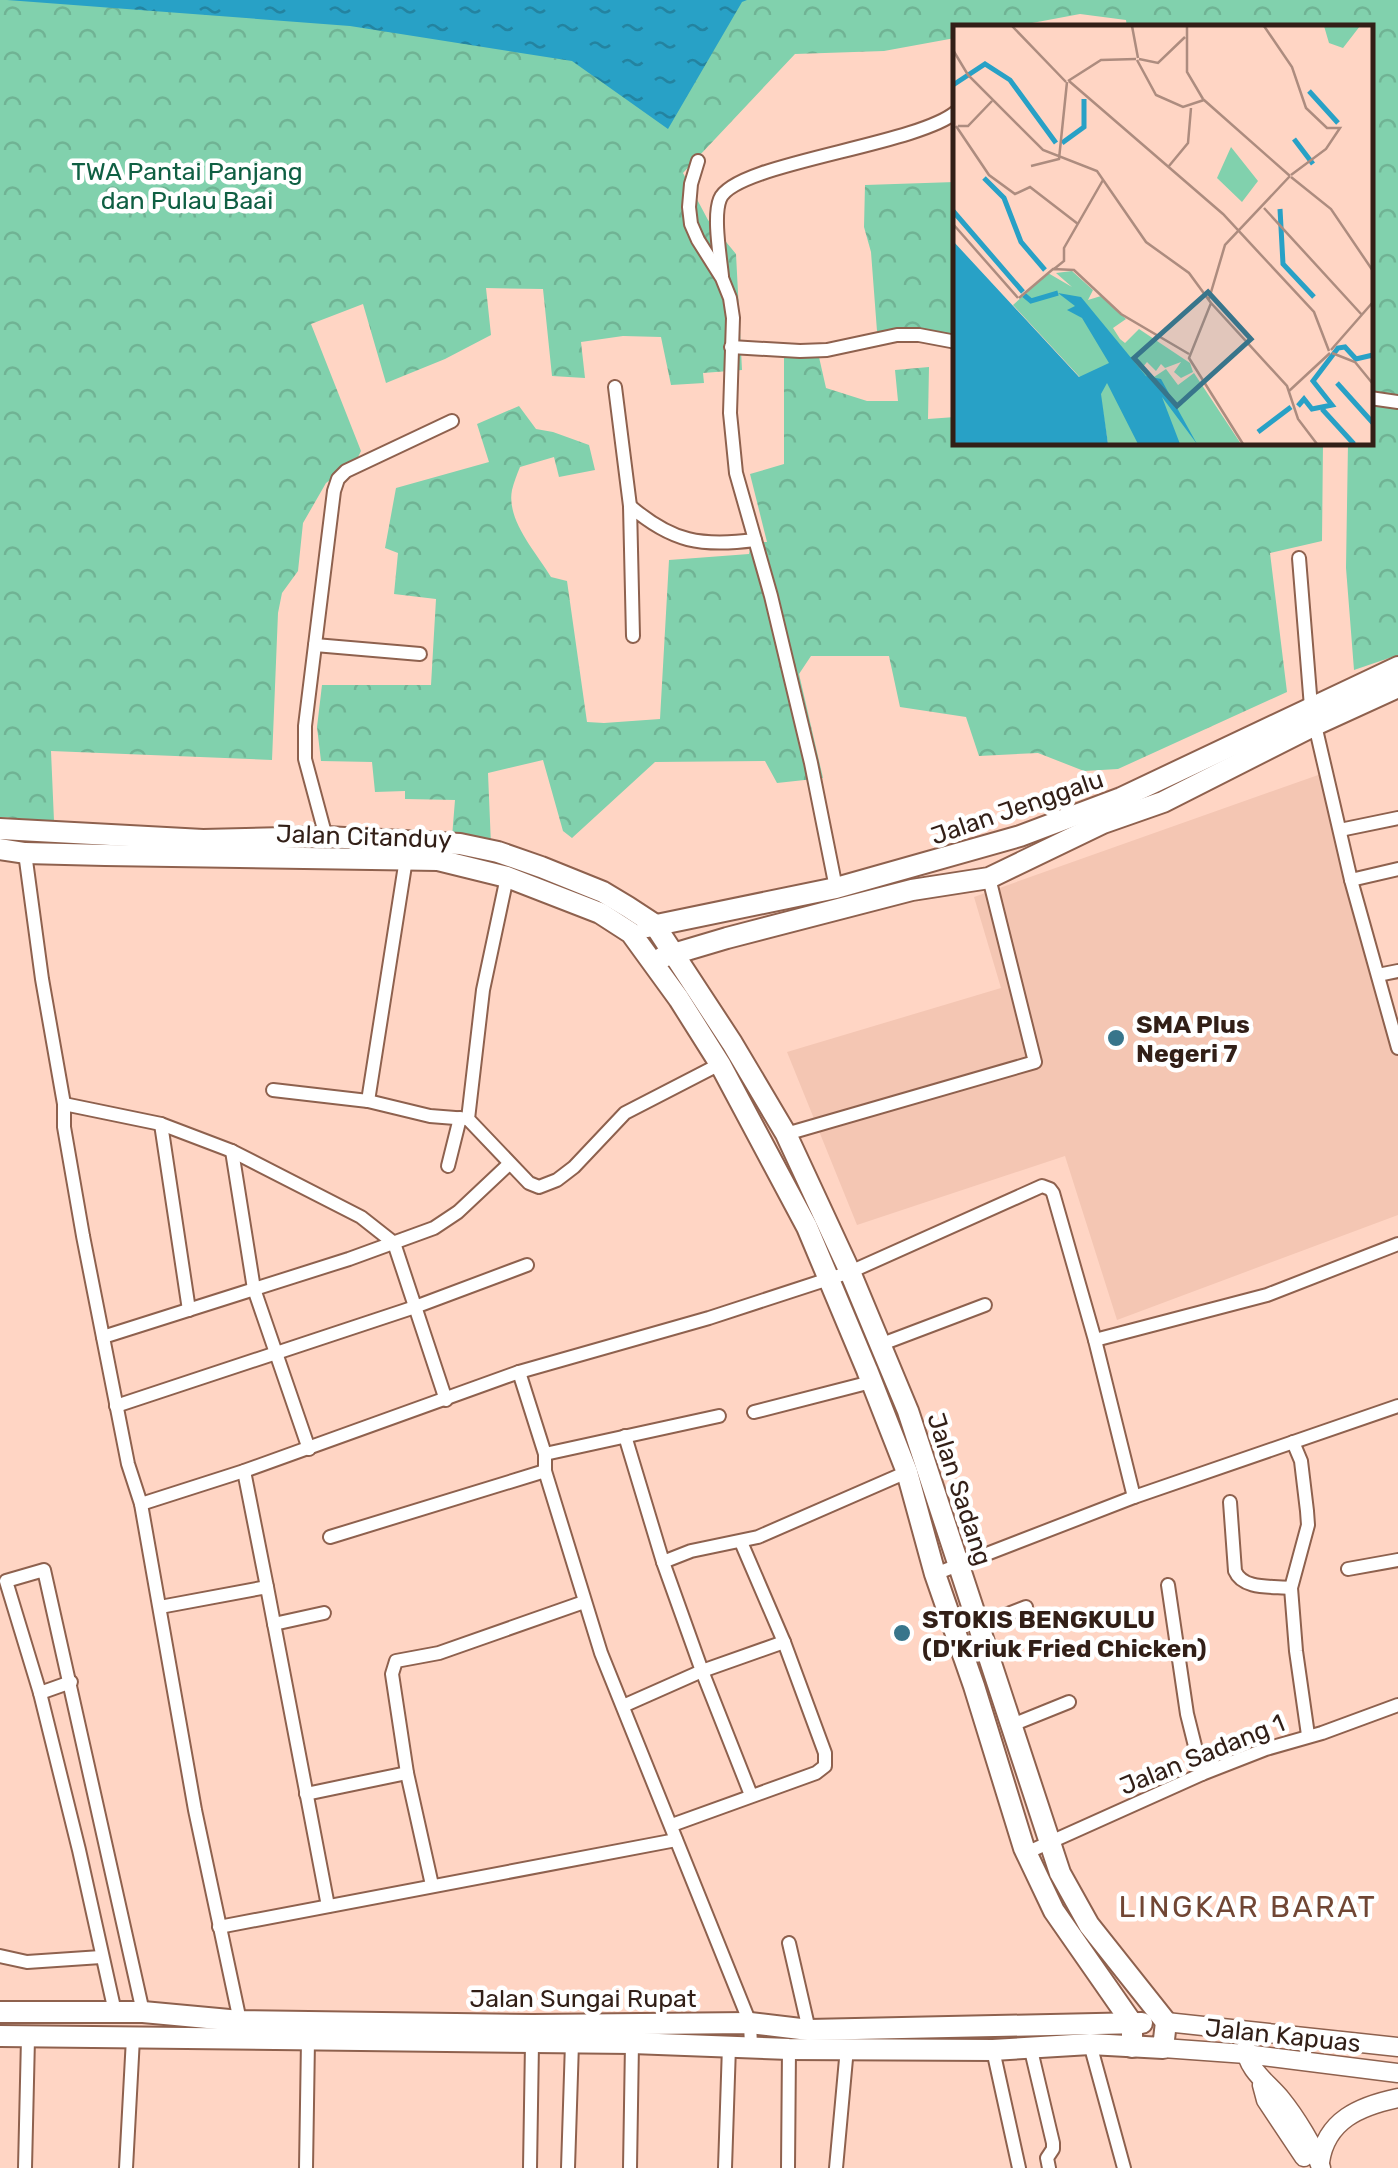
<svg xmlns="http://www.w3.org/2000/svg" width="1398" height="2168" viewBox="0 0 1398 2168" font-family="Rubik,sans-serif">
<defs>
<pattern id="park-crowns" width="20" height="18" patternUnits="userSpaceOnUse" patternTransform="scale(2.5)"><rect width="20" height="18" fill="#81d1ad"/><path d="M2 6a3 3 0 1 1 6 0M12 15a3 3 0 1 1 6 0" fill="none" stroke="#70b394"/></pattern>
<pattern id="water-ripples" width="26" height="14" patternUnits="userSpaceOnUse" patternTransform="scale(2.5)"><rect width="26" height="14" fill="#28a1c6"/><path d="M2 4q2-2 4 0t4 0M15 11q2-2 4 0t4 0" fill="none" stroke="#2383a0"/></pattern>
</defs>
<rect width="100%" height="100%" fill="#ffd5c4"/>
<path fill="#f4c6b3" d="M1321,774l77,250v191l-281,105 -52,-164 -208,69 -70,-173 214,-64 -27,-91z"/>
<g fill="url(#park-crowns)">
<path d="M0,0h1398v655l-44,15 -8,-102 2,-125 22,-1v-414h-243l-1,-8 -46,-6 -70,13 -54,1 -1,10 -71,13 -89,3 -112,119 25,47 28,34 6,116 -39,3 1,10 -33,2 -10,-48 -38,-1 -42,6 4,36 -33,-2 -9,-87 -57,-1 5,47 -46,24 -59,24 -23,-79 -52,20 50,127 -5,10 -30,22 -23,40 -5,48 -16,22 -4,20 -6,147 -221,-9 3,70 -54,-4z"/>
<path d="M955,182v166l-78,-17 -6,-79 -7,-25 1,-42z"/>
<path d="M784,357h35l7,31 41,13h31l-3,-31 34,-3 -1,52 27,-2 1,25 367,1 -1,98 -52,12 17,139 -169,77 -34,2 -46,-18 -59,3 -13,-39 -66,-10 -11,-51h-78l-12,18 24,104 -46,5 -12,-22 -110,1 -83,76 -9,-7 -20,-71 -55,13 3,72 -39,-8 3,-37 -50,-1v-8l-30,1 -3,-30 -51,-1 -4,-34 5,-42h109l5,-86 -42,-5 4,-41 -13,-5 11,-60 93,-26 -12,-38 42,-18 17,23 17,3 36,13 6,25 -36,7 -5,-20 -34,10c-3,7 -6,15 -8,23 -6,30 24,62 39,87l16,4 20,141 17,1 56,-4 9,-159 80,-6 2,-12h16l-17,-68 34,-10z"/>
</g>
<path fill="url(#water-ripples)" d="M7,0h740l-5,2 -74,127 -96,-68 -222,-35z"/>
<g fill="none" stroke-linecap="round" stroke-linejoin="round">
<defs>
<g id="street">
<path d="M698,161l-7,23 -2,23 2,17 7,16 24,38 8,20 3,20 -3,95 6,60 35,123 40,167 25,125"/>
<path d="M722,276c-2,-20 -9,-60 -2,-77 14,-36 195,-53 236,-87"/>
<path d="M731,347l69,4 27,-1 70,-15h22l37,7"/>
<path d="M615,387l15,119"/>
<path d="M1370,398l28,4"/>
<path d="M1299,558l12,149"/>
<path d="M633,636l-3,-130c42,36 71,41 125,34"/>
<path d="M315,645l105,9"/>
<path d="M1315,725l36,155 47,168"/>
<path d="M1340,830l58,-12"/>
<path d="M326,837l-21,-78v-33l29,-235 4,-12 8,-8 106,-50"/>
<path d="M25,853l17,126 22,125v23l19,109 45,228 13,40 54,306 45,211"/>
<path d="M507,877l-24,113 -15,129 61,64 10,4 18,-7 17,-13 51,-54 95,-49"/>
<path d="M1351,880l47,-11"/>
<path d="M1378,975l20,-4"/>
<path d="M273,1090l95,11 62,15 38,3"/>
<path d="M368,1101l38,-242"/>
<path d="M64,1104l97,20 71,27 129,66 33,26 52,157"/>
<path d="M161,1124l28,186"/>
<path d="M786,1134l249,-72 -46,-184"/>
<path d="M232,1151l22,138 55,160"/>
<path d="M448,1166l12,-48"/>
<path d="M103,1337l246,-78 85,-31 24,-16 51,-48"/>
<path d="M1095,1340l172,-45 131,-51"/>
<path d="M882,1344l103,-39"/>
<path d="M519,1372l26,82v17l56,182 149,370 1,23"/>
<path d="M116,1406l299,-99 112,-42"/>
<path d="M754,1412l117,-30"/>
<path d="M625,1436l38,126 39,109 49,124"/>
<path d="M1293,1442l8,19 6,50 1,14 -17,63 5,63 12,84"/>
<path d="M545,1454l174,-38"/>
<path d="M244,1471l23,116"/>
<path d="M1230,1502l5,69c8,19 37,15 56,17"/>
<path d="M141,1504l103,-33 275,-99 190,-54 141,-46 192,-86 8,3 3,4 42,147 39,157"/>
<path d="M330,1537l215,-66"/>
<path d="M663,1562l28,-11 67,-14 149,-65"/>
<path d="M1348,1569l50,-9"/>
<path d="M935,1574l199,-77 264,-91"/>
<path d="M1168,1585l19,129 15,60"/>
<path d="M160,1607l107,-20 61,319"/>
<path d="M274,1624l50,-11"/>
<path d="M977,1626l49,-19"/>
<path d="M40,1693l31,-11"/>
<path d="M623,1706l79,-35 82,-29"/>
<path d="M1012,1725l57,-23"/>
<path d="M306,1794l101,-21"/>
<path d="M672,1825l144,-52 9,-7v-13l-41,-111 -43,-100"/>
<path d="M1026,1853l176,-79 64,-25 56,-16 76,-28"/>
<path d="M432,1885l-25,-112 -15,-99 4,-13 43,-8 145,-51"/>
<path d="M219,1927l457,-87"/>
<path d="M789,1943l20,87"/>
<path d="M0,1956l27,6 74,-5"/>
<path d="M115,2012l-36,-162 -39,-157 -34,-112 38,-11 99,442"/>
<path d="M1090,2044l34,124"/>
<path d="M1030,2046l23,97v6l-6,9 2,10"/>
<path d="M993,2050l26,118"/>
<path d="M25,2168l3,-130"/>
<path d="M126,2168l7,-130"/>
<path d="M306,2168l2,-128"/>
<path d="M530,2168l2,-125"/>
<path d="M568,2168l4,-125"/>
<path d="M630,2168l2,-125"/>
<path d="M725,2168l4,-122"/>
<path d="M788,2168l1,-119"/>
<path d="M836,2168l11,-120"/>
</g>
<g id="secondary">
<path d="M1166,2022l232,25"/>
<path d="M1163,2048l83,6 152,19"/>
<path d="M1246,2048c1,22 22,35 35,51 13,16 35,50 40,69"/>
<path d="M1262,2085l4,15 38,57"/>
<path d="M1320,2162c6,-42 40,-56 78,-64"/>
</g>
<g id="primary">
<path d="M0,829l203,11 123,-3 134,7 38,8 43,15 62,25 25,15 26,17 78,119 54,91 64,138 58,139 152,462 29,52 77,97 -3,26 -73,-4 -97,6 -204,-1 -157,-6 -632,-7"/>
<path d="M0,849l25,4 80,2 333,5 69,17 93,36 31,20 48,66 41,65 87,163 60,143 40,102 28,102 39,112 50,162 30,63 78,112v24"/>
<path d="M647,927l189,-39 184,-52 101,-38 277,-131"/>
<path d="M663,957l64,-19 185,-48 77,-12 114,-55 60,-21 152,-77 83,-38"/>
<path d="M0,2012h143l97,9 293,4 217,-2 59,7 333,-7"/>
</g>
</defs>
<use href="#street" stroke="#8e614e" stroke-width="16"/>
<use href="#secondary" stroke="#8e614e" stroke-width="21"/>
<use href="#primary" stroke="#8e614e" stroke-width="24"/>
<use href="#street" stroke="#fff" stroke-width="12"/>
<use href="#secondary" stroke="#fff" stroke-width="18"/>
<use href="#primary" stroke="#fff" stroke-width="20"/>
</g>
<g fill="#38758b" stroke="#fff" stroke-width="4">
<circle cx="1116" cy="1038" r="10"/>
<circle cx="902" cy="1633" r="10"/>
</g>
<g text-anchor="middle" stroke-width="9" stroke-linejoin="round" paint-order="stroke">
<g font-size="25" fill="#0f5f43" stroke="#fff">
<text x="187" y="180">TWA Pantai Panjang<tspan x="187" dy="29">dan Pulau Baai</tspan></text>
</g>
<g font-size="25" fill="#321f17" stroke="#fff">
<text transform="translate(1017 807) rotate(-19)" y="9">Jalan Jenggalu</text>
<text transform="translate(364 836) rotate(2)" y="9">Jalan Citanduy</text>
<text transform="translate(960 1489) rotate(72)" y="9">Jalan Sadang</text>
<text transform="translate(1202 1754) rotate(-22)" y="9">Jalan Sadang 1</text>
<text x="583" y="2007">Jalan Sungai Rupat</text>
<text transform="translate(1283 2035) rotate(6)" y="9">Jalan Kapuas</text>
</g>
<g font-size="25" font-weight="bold" fill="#321f17" stroke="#fff" text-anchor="start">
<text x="1136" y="1033">SMA Plus<tspan x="1136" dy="29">Negeri 7</tspan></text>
<text x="922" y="1628">STOKIS BENGKULU<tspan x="922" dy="29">(D'Kriuk Fried Chicken)</tspan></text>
</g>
<g font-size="30" letter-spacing="2.5" fill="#714634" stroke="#fff">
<text x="1248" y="1917">LINGKAR BARAT</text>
</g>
</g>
<g transform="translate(953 25)">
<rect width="420" height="420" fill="#ffd5c4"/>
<path d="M371,1h36l-17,22 -14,-5zM278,122l27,34 -16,21 -25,-24zM119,246l21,19 -5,10 13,-4 25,23 -13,9 7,11 5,4 14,-14 51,34 3,9 -12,6 -7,-6 7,-10 -16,6 -4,-4 -5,7 -9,-9 -4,5 11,10 12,-8 12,16 16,-12 47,71h-133l-7,-44 -88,-95 35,-32 24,14 -16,-14z" fill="#81d1ad"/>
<path d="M0,216l126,136 30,-14 -27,-45 -15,-8 8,-4 -17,-13 23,4 65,79 15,3 36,65 -35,-47 18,47h-42l-31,-61 -6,11 7,50h-155z" fill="#28a1c6"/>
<path fill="none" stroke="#28a1c6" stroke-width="5" d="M0,60l32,-21 25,16 46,63M356,66l29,32M341,114l19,25M109,118l22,-16v-28M31,153l20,20 17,44 24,28M327,184l3,55 31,33M0,186l70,81M71,270l7,6 27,-8M384,358l36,40M345,381l6,-7 8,10 20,-4 -19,-24 25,-33 7,-1 11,12 17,-4M369,384l32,35M305,407l33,-25"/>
<path fill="none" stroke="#ad8c7f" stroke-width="2.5" d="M59,1l54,56M179,1l6,32M234,1v46l16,27M311,1l28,41 14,41 21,20h13l-14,21 -35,26M0,25l15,25 75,75 54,21 49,71 43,31 22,30M186,34l19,4 27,-26M184,35l19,35 27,12 21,-7 86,76M115,56l33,-21 35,-1M116,56l154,133 91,98 15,39M3,101l33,49 26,19 15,-7 48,37M5,101h10l24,-25M78,141l28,-7 8,-77M216,141l19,-23 3,-35M338,152l40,32 42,62M311,183l98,107M0,199l65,74M101,244l10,-8v-13l39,-68M66,273l34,-29 21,1 47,44 68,40M256,274l16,-54 65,-69M378,325l42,-48M379,328l23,9 18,22M336,366l41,-38M290,419l-54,-86 22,-55 76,83 11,33 19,25"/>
<path fill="#38758b" fill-opacity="0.15" stroke="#38758b" stroke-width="5" d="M255,267l43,47 -74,67 -43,-48z"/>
<rect width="420" height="420" fill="none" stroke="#321f17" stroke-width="5"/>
</g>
</svg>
